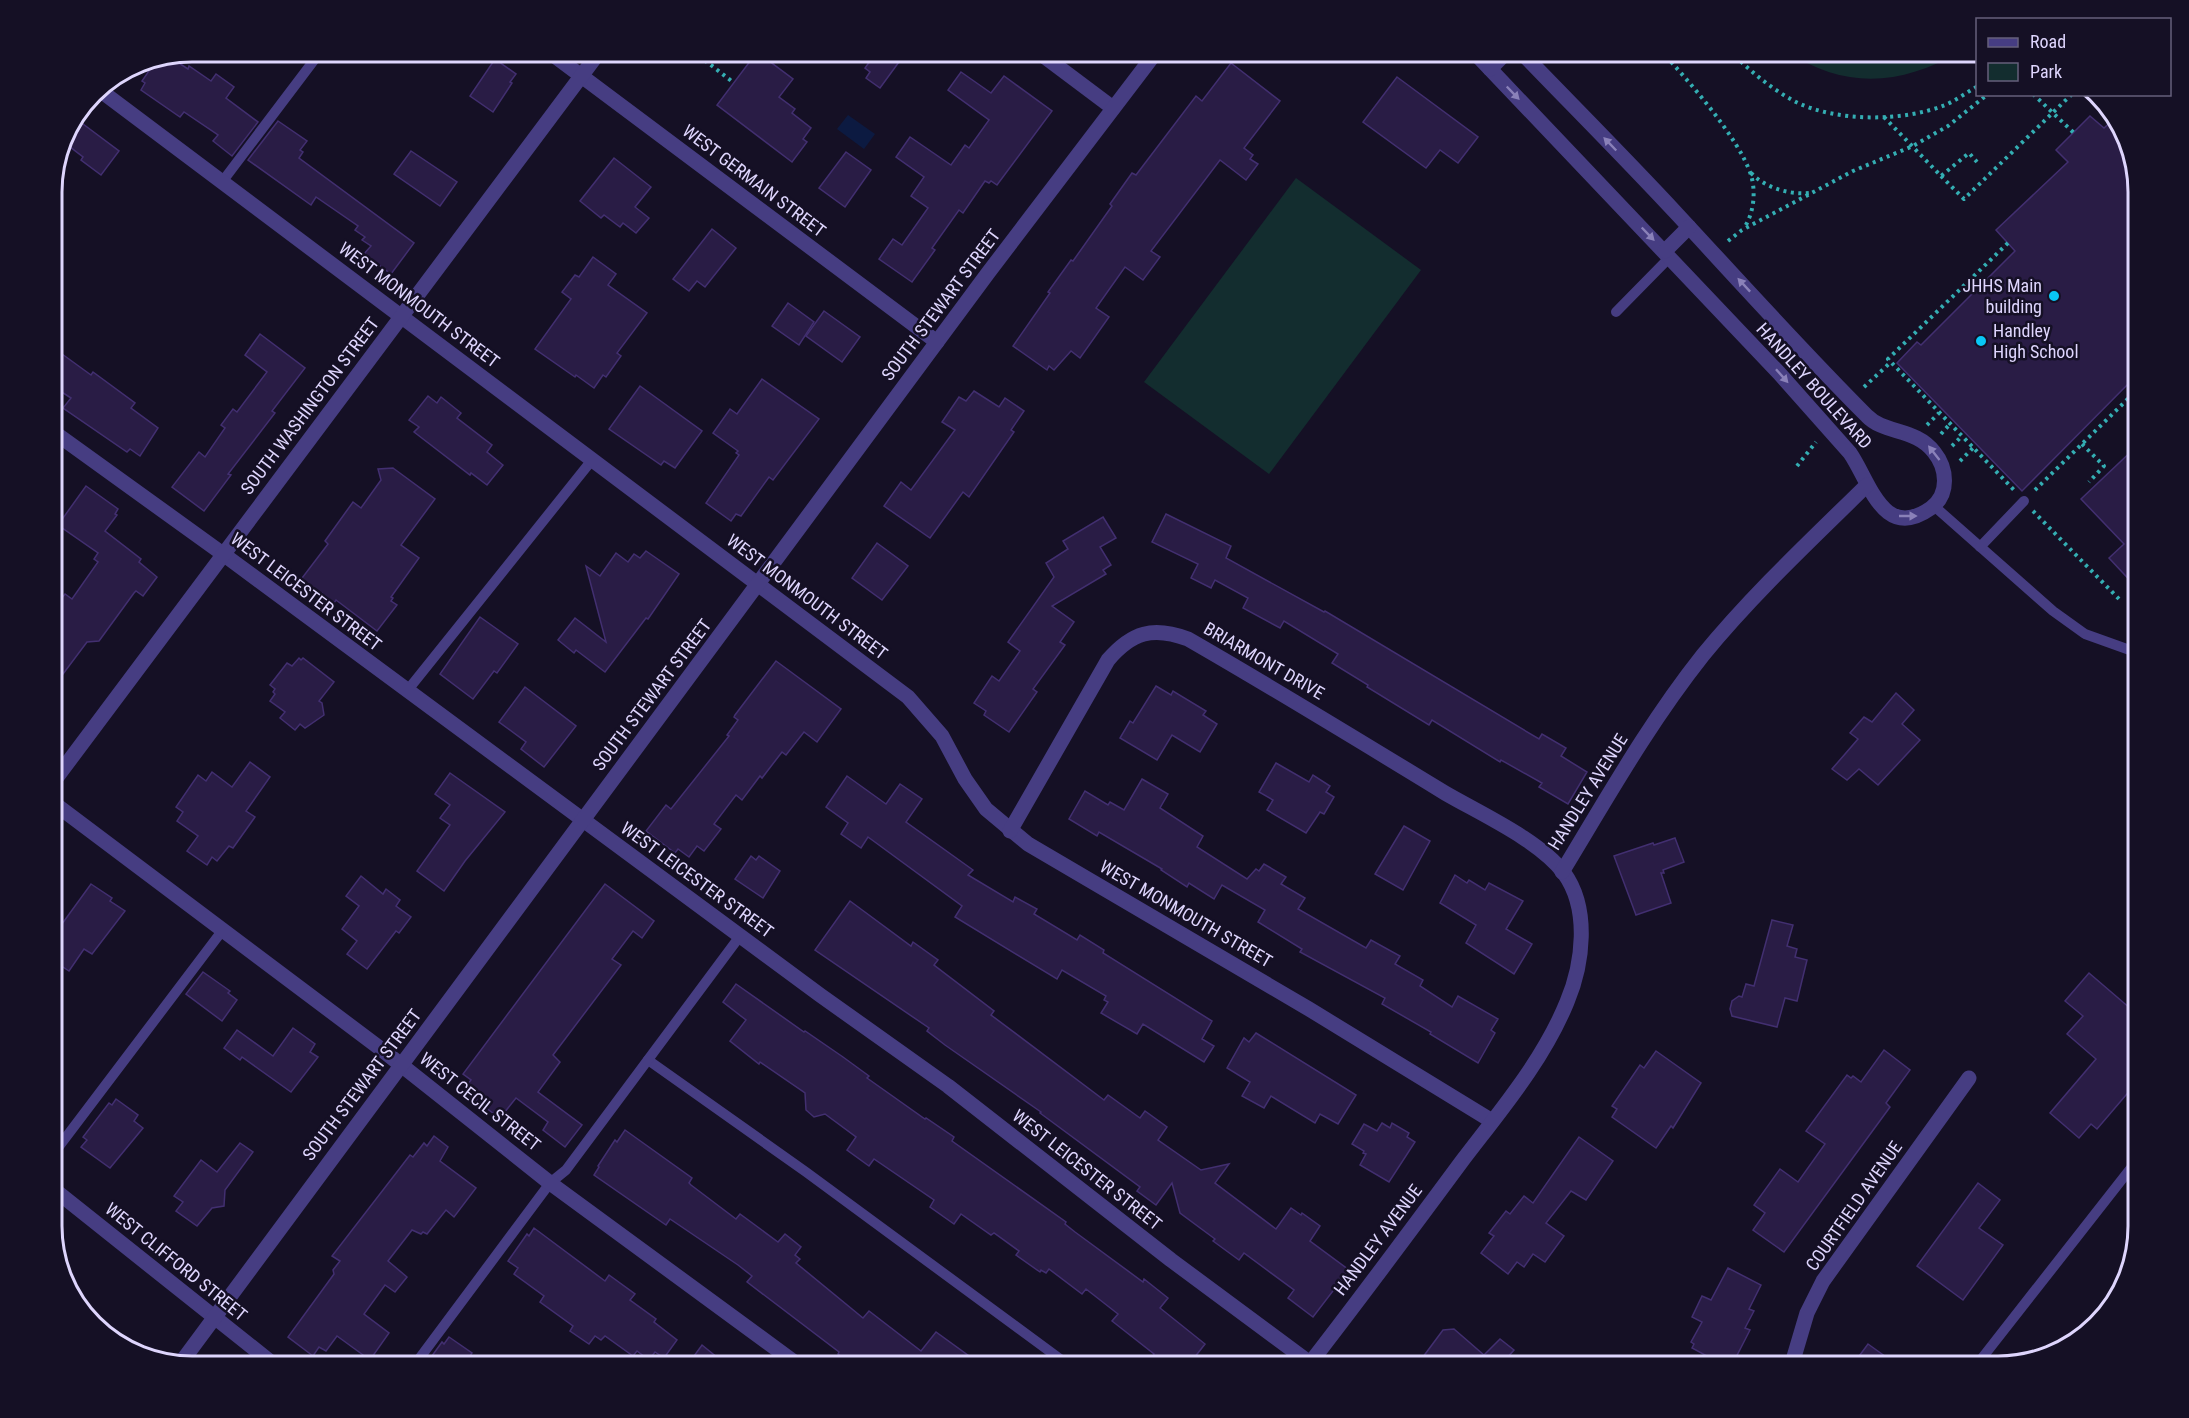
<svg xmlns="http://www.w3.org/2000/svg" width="2189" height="1418" viewBox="0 0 2189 1418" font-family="'Roboto Condensed',sans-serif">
<rect width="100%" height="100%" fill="#151025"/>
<g fill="#132d2f">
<path d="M1786,51h175c-60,35 -116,39 -175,0z"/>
<path d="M1296,178l125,92 -152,204 -125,-92z"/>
</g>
<path fill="#0c1a41" d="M848,115l27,19 -11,15 -27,-20z"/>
<g fill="#291c45" stroke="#422f70" stroke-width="1.5">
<path d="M877,51h30l-27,37 -14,-10 4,-6 -5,-4z"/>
<path d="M757,52l36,27 -14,18 16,12 -3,4 19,15 -8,11 4,3 -15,20 -75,-57z"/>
<path d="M168,56l20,13 1,-3 22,15 5,-7 18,13 -8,11 32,24 -26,34 -19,-15 5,-6 -34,-23 -4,5 -39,-27 4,-7 -3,-2 9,-13 -10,-7z"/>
<path d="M495,59l21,15 -6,8 2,1 -19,29 -23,-16z"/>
<path d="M1231,63l49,38 -36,47 9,7 -3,4 8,5 -12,16 -26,-20 -69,91 9,6 -17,23 -18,-13 -29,41 13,9 -29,41 -9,-7 -17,19 -5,-4 -2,4 -34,-24 37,-53 -2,-1 23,-32 2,1 39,-55 -2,-2 22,-31 4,2 60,-79 6,5z"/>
<path d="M961,72l30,21 13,-17 48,35 -55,74 -6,-4 -2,2 -4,-2 -22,32 -4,-3 -27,38 3,2 -23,32 -33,-23 14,-20 9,6 26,-37 -17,-12 13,-19 -28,-20 14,-20 41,28 14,-20 4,3 20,-28 -41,-30z"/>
<path d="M1397,77l81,60 -20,26 -18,-13 -14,18 -63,-46z"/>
<path d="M2090,116l14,12 12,-11 3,4 19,70v183l-116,117 -125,-128 20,-21 4,3 94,-94 -19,-21 72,-68 -12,-12z"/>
<path d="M75,118l44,33 -18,24 -20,-15 2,-3 -22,-17z"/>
<path d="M278,121l29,20 -7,9 3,2 -4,6 115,85 -23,31 -27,-20 7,-8 -9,-6 3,-3 -10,-7 3,-4 -42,-29 -5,8 -63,-45z"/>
<path d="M411,151l46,31 -17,24 -46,-32z"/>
<path d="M846,152l25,18 -26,37 -26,-19z"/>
<path d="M614,158l37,29 -16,20 14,11 -13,15 -13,-10 -3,4 -16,-12 -3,3 -21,-17z"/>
<path d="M712,229l24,19 -31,39 -8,-6 -8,10 -16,-12z"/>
<path d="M593,257l23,17 -8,11 39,28 -30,40 4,3 -15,21 -3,-2 -9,13 -18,-13 -1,2 -40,-28 36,-50 -9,-7 13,-17 4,2z"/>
<path d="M788,303l26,19 -15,23 -27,-19z"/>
<path d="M824,311l36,26 -18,25 -36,-26z"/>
<path d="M260,334l45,34 -33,43 3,2 -47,61 3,1 -27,36 -32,-24 27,-35 6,5 20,-29 -4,-3 12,-16 4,3 30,-40 -22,-17z"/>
<path d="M51,346l40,29 2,-3 42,31 -4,5 27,20 -18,28 -10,-7 -3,3 -64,-44 8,-10 -20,-13z"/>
<path d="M762,379l57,40 -46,61 -4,-3 -28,39 -5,-2 -5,7 -25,-18 33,-48 -3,-2 2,-2 -25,-18 17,-24 7,5z"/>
<path d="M640,386l62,45 -27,37 -11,-7 -3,4 -52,-36z"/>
<path d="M974,391l25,16 6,-9 19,13 -13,19 3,2 -45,65 -6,-5 -33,46 -46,-32 17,-24 10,8 44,-60 -13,-8 17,-25 7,4z"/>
<path d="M428,396l9,7 4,-6 20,16 -4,5 35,27 -5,7 16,13 -16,20 -16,-12 -1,2 -56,-43 5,-5 -10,-7z"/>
<path d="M2138,445v144l-29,-31 15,-14 -43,-45z"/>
<path d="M393,468l42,31 -34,46 18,13 -28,39 2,1 -2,3 6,4 -20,26 -41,-31 -2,3 -12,-10 -3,4 -20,-15 29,-38 -3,-3 28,-39 8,6 20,-28 -3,-11z"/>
<path d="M86,486l32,23 -3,5 2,1 -12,16 36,28 -2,3 18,15 -14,19 -7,-5 -2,2 -35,48 -12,1 -36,48v-78l14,-18 7,5 26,-37 -4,-3 4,-6 -40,-28z"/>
<path d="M1166,514l65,32 -5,12 98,54 1,-1 214,128 3,-5 24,14 -5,8 26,16 -19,32 -29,-17 3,-4 -41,-23 -1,2 -68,-42 -3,5 -62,-38 1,-2 -36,-22 6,-9 -54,-33 -4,7 -37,-20 5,-10 -33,-18 -4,8 -20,-10 7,-14 -46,-22z"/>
<path d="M1103,517l13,21 -16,9 11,18 -8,5 3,4 -54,32 22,16 -14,20 5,3 -32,44 4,3 -28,40 -25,-17 2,-4 -12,-8 18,-27 7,5 21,-30 -12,-9 46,-65 -8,-14 22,-14 -5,-8z"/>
<path d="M877,543l31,23 -26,34 -30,-22z"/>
<path d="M646,551l33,23 -31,45 -2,-1 -41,54 -29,-22 -2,3 -16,-13 17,-22 31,24 -20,-76 14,10 16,-23 12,9 6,-8 6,4z"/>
<path d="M480,617l38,27 -21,29 -3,-2 -21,28 -33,-25z"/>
<path d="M299,658l2,2 2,-2 31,24 -15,19 3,2 2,12 -19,13 -5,-4 -5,6 -15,-12 5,-6 -15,-11 5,-7 -2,-2 2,-3 -5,-4 17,-22 5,3z"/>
<path d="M776,661l65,48 -24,33 -13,-10 -18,23 -4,-3 -20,26 -2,-2 -18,24 -6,-5 -22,29 7,5 -17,22 -7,-5 -8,11 -11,-8 -3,4 -29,-22 20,-26 5,4 58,-73 -2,-1 11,-15 -4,-3 1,-2z"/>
<path d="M1156,686l15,9 2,-4 33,20 -3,4 14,9 -17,28 -28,-17 -15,25 -37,-22 10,-17 3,2z"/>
<path d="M525,687l51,39 -32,41 -23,-18 5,-7 -27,-20z"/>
<path d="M1896,693l18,17 -12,14 18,16 -42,45 -19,-16 -12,11 -15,-11 26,-30 -8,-6 14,-16 8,5z"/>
<path d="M250,762l20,15 -24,34 9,6 -22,31 -4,-2 -12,15 -5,-4 -5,8 -20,-14 11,-15 -21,-15 6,-9 -7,-5 22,-32 8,6 6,-9 20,15z"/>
<path d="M1276,763l33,19 4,-7 17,11 -4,6 8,5 -10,17 -4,-2 -14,21 -39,-23 6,-10 -14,-8z"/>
<path d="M450,773l55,39 -40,49 -21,30 -27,-20 33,-46 -10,-7 10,-13 -15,-11z"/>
<path d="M847,776l39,28 14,-20 22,15 -16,23 67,48 -5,5 45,27 2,-5 22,12 -3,5 43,26 3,-5 24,15 -1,3 109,68 -10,18 12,7 -10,16 -61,-38 -6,10 -36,-21 7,-11 -4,-2 2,-4 -44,-26 -5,9 -102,-62 7,-11 -94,-69 -7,11 -20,-14 7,-11 -22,-16z"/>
<path d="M1142,779l26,15 -8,14 43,28 -6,11 50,32 9,-10 3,2 5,-7 22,13 -5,7 24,14 -7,11 68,39 5,-8 29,16 -5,8 28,16 -3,6 32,21 6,-11 40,23 -7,11 4,3 -17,30 -48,-29 1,-2 -49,-28 3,-6 -85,-46 2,-3 -44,-27 7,-12 -43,-25 -8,14 -25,-16 -2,4 -26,-17 1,-1 -63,-37 -2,4 -28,-17 16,-28 23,14 2,-3 14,8z"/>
<path d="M1404,826l26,15 -27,49 -28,-16z"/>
<path d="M1675,838l9,24 -21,8 1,3h-3l10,30 -35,12 -22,-59 39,-13 1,2z"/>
<path d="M751,856l5,4 3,-4 21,15 -17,27 -28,-19z"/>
<path d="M1455,875l12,8 2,-3 16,10 4,-7 34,18 -17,28 26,15 -18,30 -48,-31 10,-18 -36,-22z"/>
<path d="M361,876l22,18 3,-5 14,11 -4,6 15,11 -12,16 -3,-2 -29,38 -20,-15 10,-13 -15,-12 17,-23 -13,-10z"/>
<path d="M91,884l21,14 -2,3 15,10 -33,43 -8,-5 -15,22 -18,-12v-20z"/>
<path d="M605,884l49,37 -12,17 -9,-7 -21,28 9,6 -68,90 7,7 -22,30 44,33 -17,22 -22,-17 5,-8 -32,-24 -12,15 -2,-1 -4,5 -35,-27 8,-10 -8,-6z"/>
<path d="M850,901l61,45 2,-4 25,18 -4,5 60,46 -3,4 113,85 4,-5 32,23 5,-7 22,16 -9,13 43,30 28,-6 -14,19 61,46 15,-21 10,7 1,-2 18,13 -10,15 39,29 -36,47 -25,-19 6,-8 -50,-37 -5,7 -26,-19 2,-2 -35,-26 -8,-30 -16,22 -19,-14 3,-4 -100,-74 1,-1 -96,-67 -18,-14 2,-3 -114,-78z"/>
<path d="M1772,920l21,5 -6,21 10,3 -2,8 12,3 -10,41 -12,-3 -8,29 -45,-11 -2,-7 2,-8 7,-5 3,1 4,-13 8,2z"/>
<path d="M203,972l27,19 -2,2 9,7 -15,21 -36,-27z"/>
<path d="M2089,973l49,42v66l-41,48 -6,-5 -12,14 -29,-25 46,-54 -29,-25 16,-18 -18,-15z"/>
<path d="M736,984l68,48 1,-1 38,26 26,19 -2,2 58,41 1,-1 28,19 -2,4 114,81 -1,2 10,8 68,50 1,-3 24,19 -8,10 45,36 -18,23h-21l-13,-11 1,-2 -42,-33 6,-7 -32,-25 -4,5 -33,-25 -3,4 -5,-3 -1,2 -24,-17 3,-4 -25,-18 -3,2 -30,-21 -7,10 -24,-17 4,-7 -60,-41 -5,7 -22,-16 9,-13 -31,-23 -11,3 -8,-7 -1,-17 -45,-31 -1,2 -29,-23 16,-21 -23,-18z"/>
<path d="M293,1028l22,16 -5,8 8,5 -27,35 -49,-35 -2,3 -16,-12 13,-18 36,26z"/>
<path d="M1256,1033l100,62 -18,29 -18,-10 -5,9 -44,-27 -7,12 -22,-12 8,-14 -23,-14 17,-30 5,4z"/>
<path d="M1884,1050l26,20 -24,33 4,4 -106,145 -31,-22 12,-17 -11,-8 26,-36 18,13 27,-38 -19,-13 41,-56 4,3 2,-2 8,6z"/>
<path d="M1656,1051l45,32 -28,45 -2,-2 -15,22 -44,-31 5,-8 -5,-3 28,-41 4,3z"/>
<path d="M116,1099l22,16 -4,6 9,7 -33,40 -29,-21 6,-7 -4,-3 26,-34 3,2z"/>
<path d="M1382,1123l8,5 2,-5 17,10 -2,4 8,5 -26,40 -29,-17 6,-11 -3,-1 1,-2 -12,-7 12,-20 13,7z"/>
<path d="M625,1130l67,48 -3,5 2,2 45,34 4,-5 38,28 7,-8 16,13 -6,8 5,4 -4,4 67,55 6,-7 52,40 15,-19 33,24 -8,11h-106l-17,-13 1,-2 -92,-70 5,-6 -14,-11 -68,-46 -4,6 -72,-50 5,-8 -1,-1 17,-26 2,2z"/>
<path d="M434,1136l14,11 -8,14 36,27 -22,29 -8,-7 -19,24 -4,-2 -2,2 -9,-4 -24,31 19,16 -12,15 -10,-7 -21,29 25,19 -19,27 -33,-24 -11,15 -7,-4 -6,9 -25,-19 46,-63 -1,-4 7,-9 -8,-5 78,-101 3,2 11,-14 3,3z"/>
<path d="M1579,1137l34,24 -27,39 -15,-9 -25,32 18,13 -19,26 -12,-8 -9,13 -7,-5 -9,12 -27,-21 13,-17 -5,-3 17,-22 4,3 14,-18 9,7z"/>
<path d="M240,1143l13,9 -28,38 -1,16 -12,2 -15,18 -21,-15 7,-9 -9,-6 27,-36 16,12z"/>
<path d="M1978,1183l22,17 -21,28 24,17 -40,55 -46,-34z"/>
<path d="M534,1228l71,53 4,-6 26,19 -5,6 26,19 -2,3 23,18 -13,18 -9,-6 -6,8 -12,-9 -4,5 -28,-20 -4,4 -6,-4 -6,8 -19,-13 3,-5 -33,-24 4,-6 -30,-22 4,-6 -10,-7 19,-27 2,2z"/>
<path d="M1728,1268l33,17 -12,24 5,2 -9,17 5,2 -19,37h-30l6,-11 -15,-8 2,-4 -3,-2 11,-20 -10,-5 10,-21 9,4z"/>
<path d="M1454,1329l30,26 16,-16 14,11 -7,8 12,9h-84l-12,-10 20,-27z"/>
<path d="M449,1337l23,16 -9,14h-39l18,-25 2,2z"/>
<path d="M1868,1344l32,23h-49z"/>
<path d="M702,1345l27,22h-43z"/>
</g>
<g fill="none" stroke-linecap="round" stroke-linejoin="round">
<g stroke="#34aeb3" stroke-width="4" stroke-dasharray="3 4.5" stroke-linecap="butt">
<path d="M693,51l41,32"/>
<path d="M1661,51c27,29 78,87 90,124 5,17 3,38 -7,53"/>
<path d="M1730,51c19,19 41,38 66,51 41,20 107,20 149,3 12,-5 22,-13 33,-19"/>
<path d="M2033,94l41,39"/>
<path d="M1884,117l57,59 28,-23 8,9"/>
<path d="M1751,173c15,15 38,22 59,20"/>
<path d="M1941,176l23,23 108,-105"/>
<path d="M1728,241l14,-11 111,-59 60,-25 35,-20 40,-32"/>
<path d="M2008,243l-120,116 126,131"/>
<path d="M1864,387l27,-25"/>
<path d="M1927,425l12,-12"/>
<path d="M1941,434l9,-10"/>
<path d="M2082,444l22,22 -15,16"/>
<path d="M1952,446l10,-10"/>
<path d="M1960,461l13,-13"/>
<path d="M1797,466l19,-24"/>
<path d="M2035,490l103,-101"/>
<path d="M2033,511l86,88"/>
</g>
<g stroke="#463d82" stroke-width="10">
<path d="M222,182l99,-131"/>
<path d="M1616,312l54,-55"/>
<path d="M1934,506l119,105 32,23 53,19"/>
<path d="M1980,547l44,-46"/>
<path d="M407,691l185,-231"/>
<path d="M648,1060l158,112 265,195"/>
<path d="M51,1157l171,-226"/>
<path d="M413,1367l137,-184 16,-13 174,-234"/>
<path d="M1975,1367l163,-208"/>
</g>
<g stroke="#463d82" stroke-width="15">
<path d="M548,51l389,291"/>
<path d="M1037,51l76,57"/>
<path d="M1473,51l306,322 71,80c20,29 33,89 81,55 19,-14 16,-40 3,-56 -18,-24 -50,-18 -67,-36 -65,-65 -127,-134 -190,-202 -51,-55 -105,-109 -157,-163"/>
<path d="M1490,69l18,-18"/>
<path d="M97,88l811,609 34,39 23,43 21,30 42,35 281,165 183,112"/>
<path d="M1665,251l24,-24"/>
<path d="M51,430l172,124 597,441 128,91 223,174 139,103"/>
<path d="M51,801l330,248 169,134 251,184"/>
<path d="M1010,831l98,-171c24,-28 45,-34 80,-21 87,50 172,102 257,154 36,21 94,47 119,80 26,36 19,91 3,129 -24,59 -67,109 -105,159 -51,69 -102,138 -155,206"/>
<path d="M1562,872c45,-74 87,-149 141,-217 50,-61 108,-115 164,-170"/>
<path d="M51,1187l226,180"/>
<path d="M1791,1367l16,-54 16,-32 146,-203"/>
</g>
<g stroke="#463d82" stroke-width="15">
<path d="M51,785l549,-734"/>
<path d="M180,1364l808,-1091 169,-222"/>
</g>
</g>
<defs><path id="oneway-solid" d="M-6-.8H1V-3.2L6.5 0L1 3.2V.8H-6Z" transform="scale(1.5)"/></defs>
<g fill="#8a81b9">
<use href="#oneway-solid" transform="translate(1513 93) rotate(46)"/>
<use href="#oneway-solid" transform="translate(1610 144) rotate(-134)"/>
<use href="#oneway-solid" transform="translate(1648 234) rotate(46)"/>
<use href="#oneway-solid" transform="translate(1744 285) rotate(-133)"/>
<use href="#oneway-solid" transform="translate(1782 376) rotate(48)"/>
<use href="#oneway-solid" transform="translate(1934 453) rotate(-128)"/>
<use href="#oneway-solid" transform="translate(1908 516)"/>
</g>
<g fill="#09c7f5" stroke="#151025" stroke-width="2">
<circle cx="2054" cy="296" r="6"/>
<circle cx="1981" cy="341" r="6"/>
</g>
<g text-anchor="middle" stroke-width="5" stroke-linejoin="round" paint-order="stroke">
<g font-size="18" fill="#ded5fd" stroke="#151025">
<text transform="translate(754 181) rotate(37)" y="6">WEST GERMAIN STREET</text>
<text transform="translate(419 305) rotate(37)" y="6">WEST MONMOUTH STREET</text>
<text transform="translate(941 305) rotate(-53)" y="6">SOUTH STEWART STREET</text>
<text transform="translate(1814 386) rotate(48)" y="6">HANDLEY BOULEVARD</text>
<text transform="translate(310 406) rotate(-53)" y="6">SOUTH WASHINGTON STREET</text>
<text transform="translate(306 592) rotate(37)" y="6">WEST LEICESTER STREET</text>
<text transform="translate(807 597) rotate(37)" y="6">WEST MONMOUTH STREET</text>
<text transform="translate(1264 661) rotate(30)" y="6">BRIARMONT DRIVE</text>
<text transform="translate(652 695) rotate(-53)" y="6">SOUTH STEWART STREET</text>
<text transform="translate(1588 792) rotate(-58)" y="6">HANDLEY AVENUE</text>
<text transform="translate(697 880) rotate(36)" y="6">WEST LEICESTER STREET</text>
<text transform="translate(1186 914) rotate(30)" y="6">WEST MONMOUTH STREET</text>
<text transform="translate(362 1085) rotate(-53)" y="6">SOUTH STEWART STREET</text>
<text transform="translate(480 1102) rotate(38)" y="6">WEST CECIL STREET</text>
<text transform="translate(1087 1170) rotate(38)" y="6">WEST LEICESTER STREET</text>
<text transform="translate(1854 1206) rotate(-55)" y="6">COURTFIELD AVENUE</text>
<text transform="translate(1378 1240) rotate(-53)" y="6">HANDLEY AVENUE</text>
<text transform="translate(176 1262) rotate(39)" y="6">WEST CLIFFORD STREET</text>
</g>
<g font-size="18" fill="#ded5fd" stroke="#151025" text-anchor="end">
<text x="2042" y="292">JHHS Main<tspan x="2042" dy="21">building</tspan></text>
<text x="1993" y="337" text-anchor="start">Handley<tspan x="1993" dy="21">High School</tspan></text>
</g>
</g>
<path d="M0 0H2189V1418H0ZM192 62H1998A130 130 0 0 1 2128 192V1226A130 130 0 0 1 1998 1356H192A130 130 0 0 1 62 1226V192A130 130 0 0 1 192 62Z" fill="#151025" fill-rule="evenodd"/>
<path fill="none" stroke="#ded5fd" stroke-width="3" d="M192 62H1998A130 130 0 0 1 2128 192V1226A130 130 0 0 1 1998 1356H192A130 130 0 0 1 62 1226V192A130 130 0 0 1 192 62Z"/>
<rect x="1976" y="18" width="195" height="78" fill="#151025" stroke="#655f7b" stroke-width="1.5"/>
<rect x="1988" y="38" width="30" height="9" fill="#463d82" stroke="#655f7b" stroke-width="1.5"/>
<text x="2030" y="48" font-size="18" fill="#ded5fd">Road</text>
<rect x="1988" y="63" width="30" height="18" fill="#132d2f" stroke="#655f7b" stroke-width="1.5"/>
<text x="2030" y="78" font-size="18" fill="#ded5fd">Park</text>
</svg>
